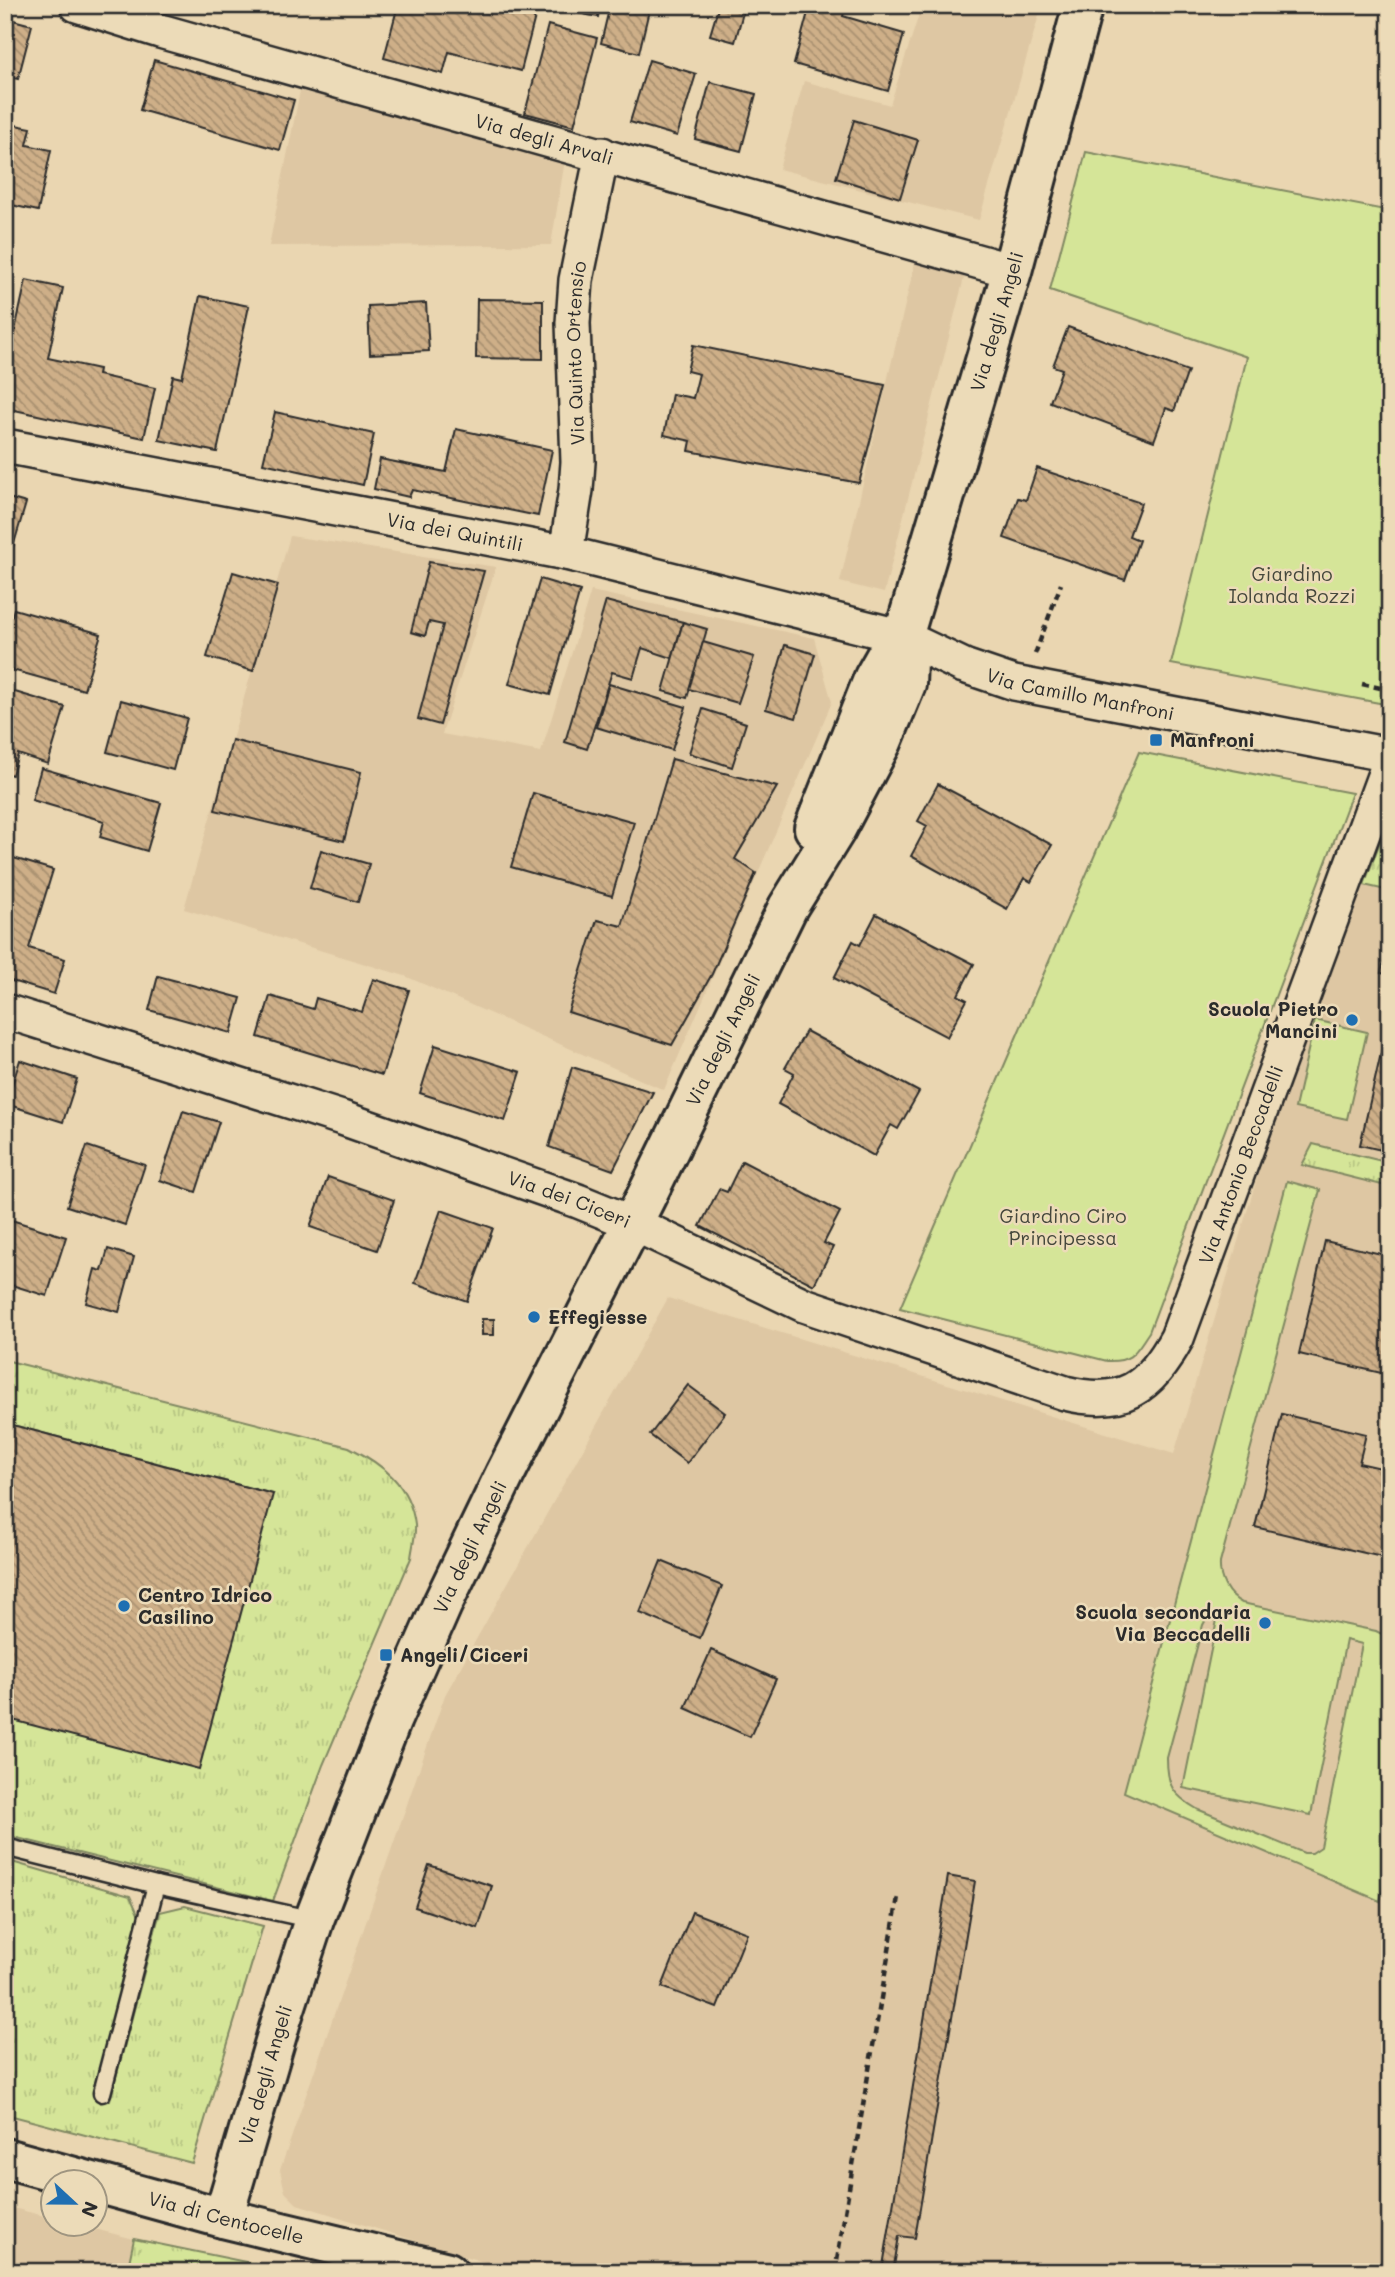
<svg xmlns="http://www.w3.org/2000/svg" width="1395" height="2277" viewBox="0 0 1395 2277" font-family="Mali,sans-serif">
<defs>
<pattern id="grass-tufts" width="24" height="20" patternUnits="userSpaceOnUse" patternTransform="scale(1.75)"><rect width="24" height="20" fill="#d5e598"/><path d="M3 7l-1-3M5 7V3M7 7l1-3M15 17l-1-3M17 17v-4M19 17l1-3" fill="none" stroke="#b7c583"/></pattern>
<pattern id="building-back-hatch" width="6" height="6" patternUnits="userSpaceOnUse" patternTransform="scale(1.75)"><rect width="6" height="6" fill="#ceaf88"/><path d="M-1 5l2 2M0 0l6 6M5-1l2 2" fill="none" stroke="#a78f6f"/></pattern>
</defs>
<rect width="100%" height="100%" fill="#ead6b1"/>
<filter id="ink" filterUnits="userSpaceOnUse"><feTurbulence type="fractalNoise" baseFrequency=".0143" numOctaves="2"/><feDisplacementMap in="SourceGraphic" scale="14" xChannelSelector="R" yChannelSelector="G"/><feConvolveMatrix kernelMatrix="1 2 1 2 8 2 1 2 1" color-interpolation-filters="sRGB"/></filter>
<g filter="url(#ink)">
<g fill="#dec7a3">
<path d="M922,5h120l-63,215 -200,-51 25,-88 86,24z"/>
<path d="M300,91l266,63 -15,91 -282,1z"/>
<path d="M916,258l50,12 -82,323 -44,-11z"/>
<path d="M290,536l206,31 -54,167 99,18 50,-161 223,47 18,64 -168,388 -259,-114 -221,-67z"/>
<path d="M1390,815v1457h-874l-219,-68 -12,-12 -5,-22 165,-475 223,-397 506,156 90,-299z"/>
<path d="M5,2206l47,12v6l27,1 55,14 -7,33h-122z"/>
</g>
<g fill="url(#grass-tufts)" stroke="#808862" stroke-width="2">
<path d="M1390,815v76l-26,-6z"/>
<path d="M1313,1144l77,19v24l-88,-22z"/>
<path d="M5,1360l344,87c33,17 61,37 66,78 1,10 -3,23 -4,33l-88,207 -50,136 -268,-66v-117l268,-224 -268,-71z"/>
<path d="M5,1860l125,36 9,20 -45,182 16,2 50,-188 25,-6 78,20 -71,237 -187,-49z"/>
<path d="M134,2239l161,33h-168z"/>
</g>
<g fill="#d5e598" stroke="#808862" stroke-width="2" fill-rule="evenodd">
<path d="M1086,152l304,59v494l-219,-41 76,-307 -197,-67z"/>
<path d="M1139,752l213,41 -203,539c-14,20 -16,30 -42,29l-207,-53z"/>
<path d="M1315,1020l52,12 -20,87 -52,-11z"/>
<path d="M1287,1181l33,9 -100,373c-1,16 7,32 22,40l134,28 14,7v222l-10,41 -256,-109zM1213,1613l5,2 -35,173 128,27 35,-175 16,4 -41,203 -9,6h-8l-107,-44c-24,-14 -30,-23 -30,-51l36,-133 6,-11z"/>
</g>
<g fill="url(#building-back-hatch)" stroke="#2b2b2b" stroke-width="2">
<path d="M398,5h85l10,3v-3h45l-17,66 -72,-19 -6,22 -59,-16z"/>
<path d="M563,5h37l-2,12 -36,-7z"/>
<path d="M610,5l40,1 -11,47 -38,-10z"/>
<path d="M719,5h26l-10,37 -25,-7z"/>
<path d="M810,5h36l-3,11 61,18 -16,57 -94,-27z"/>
<path d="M5,18l27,7 -14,54 -13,-3z"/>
<path d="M548,25l49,13 -23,88 -49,-13z"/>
<path d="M154,60l140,40 -14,50 -140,-40z"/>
<path d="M649,60l47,14 -19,62 -47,-14z"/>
<path d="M710,82l46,12 -15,57 -46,-12z"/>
<path d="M854,120l64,20 -18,58 -64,-20z"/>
<path d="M5,123l26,5 -4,17 24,5 -13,61 -31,-7 -2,11z"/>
<path d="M26,280l37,8 -15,70 51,11 -1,6 57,13 -11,50 -139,-30v-32z"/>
<path d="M200,296l49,10 -32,146 -58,-12 14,-64 9,2z"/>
<path d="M477,299l66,1v59l-67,-1z"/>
<path d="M426,303l3,48 -59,3 -2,-48z"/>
<path d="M1068,327l120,44 -14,40 -8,-3 -12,33 -104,-39 12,-33 -9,-3z"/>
<path d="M693,345l192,40 -26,98 -170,-32 2,-10 -27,-6 8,-41 21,4 6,-24 -12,-3z"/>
<path d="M275,412l99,22 -11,51 -100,-22z"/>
<path d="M456,429l96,21 -14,66 -126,-26 -3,7 -35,-8 6,-30 66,13z"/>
<path d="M1037,468l104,35 -12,33 10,4 -14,40 -121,-42 14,-40 8,2z"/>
<path d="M5,497l21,6 -21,71z"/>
<path d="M429,562l55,9 -44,154 -22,-6 25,-94 -14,-3 -4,14 -14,-4z"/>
<path d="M233,572l45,13 -25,86 -46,-14z"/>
<path d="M540,579l40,12 -30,104 -41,-11z"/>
<path d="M606,601l77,21 -11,36 -30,-10 -9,30 -21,-6 -25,77 -22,-7z"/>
<path d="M14,609l87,25 -17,56 -79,-22v-29z"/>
<path d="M683,622l24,7 -20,69 -24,-7z"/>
<path d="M703,642l51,15 -16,46 -49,-14z"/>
<path d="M785,645l30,9 -19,64 -30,-9z"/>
<path d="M609,684l77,23 -14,43 -76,-23z"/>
<path d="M5,689l60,18 -17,57 -30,-10 -6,21 -7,-2z"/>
<path d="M121,700l66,18 -14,52 -66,-18z"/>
<path d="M703,709l43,14 -14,44 -43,-14z"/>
<path d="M232,740l129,32 -17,69 -129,-31z"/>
<path d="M672,759l105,28 -42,72 21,14 -44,101 -40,71 -104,-33 29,-92 25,6z"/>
<path d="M41,768l120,35 -14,48 -47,-14 4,-16 -72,-21z"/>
<path d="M938,784l114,61 -21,37 -7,-4 -17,31 -96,-53 16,-30 -9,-5z"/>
<path d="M533,793l101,29 -22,74 -101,-29z"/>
<path d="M321,850l48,14 -11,38 -48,-14z"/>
<path d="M7,856l46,14 -24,78 36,11 -11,35 -49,-15z"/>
<path d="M876,914l98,50 -16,31 9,5 -20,37 -113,-59 19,-37 7,4z"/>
<path d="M1390,933v42l-9,-2z"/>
<path d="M158,976l83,22 -10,35 -82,-23z"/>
<path d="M373,979l36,11 -27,85 -124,-38 12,-41 43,13 3,-11 46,14z"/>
<path d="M1390,1014v138l-30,-7z"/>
<path d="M806,1031l113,61 -21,37 -7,-4 -17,31 -96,-52 16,-31 -9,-5z"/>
<path d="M435,1045l86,27 -16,49 -85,-28z"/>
<path d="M20,1060l57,19 -14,43 -57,-18z"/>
<path d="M572,1067l81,25 -40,78 -64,-23z"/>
<path d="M183,1111l36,11 -23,70 -36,-12z"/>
<path d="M87,1146l58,19 -20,60 -58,-19z"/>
<path d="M742,1161l98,51 -16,31 9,4 -19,38 -114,-59 19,-37 8,3z"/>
<path d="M328,1177l66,23 -17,50 -67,-23z"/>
<path d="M441,1210l52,18 -26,73 -52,-18z"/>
<path d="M5,1218l61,19 -19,59 -42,-13z"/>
<path d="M1325,1241l65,15v119l-91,-21z"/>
<path d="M108,1249l26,8 -15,55 -33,-9 9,-34 7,2z"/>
<rect x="482" y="1319" width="12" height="16"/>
<path d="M688,1385l37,28 -38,50 -37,-28z"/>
<path d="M1282,1414l84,20 -7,29 31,7v89l-135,-32z"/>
<path d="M5,1423l268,71 -74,275 -194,-51z"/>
<path d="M661,1561l61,25 -22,52 -60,-25z"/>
<path d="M711,1650l65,29 -26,58 -65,-29z"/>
<path d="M429,1865l63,21 -14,42 -63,-21z"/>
<path d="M948,1876l27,5 -60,357 -16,-2 -6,36h-11z"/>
<path d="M692,1912l55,21 -30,75 -55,-21z"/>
</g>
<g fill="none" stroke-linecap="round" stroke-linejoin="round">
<defs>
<g id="service">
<path d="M5,1847l151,38 158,35"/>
<path d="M102,2093l54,-208"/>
</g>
<g id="minor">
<path id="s1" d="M77,5l83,26 852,240"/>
<path id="s2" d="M5,446l561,107 337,84 61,29 50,17 376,72"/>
<path id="s3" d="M566,553l10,-63 2,-28 -5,-139 3,-43 26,-126"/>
<path id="s4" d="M5,1011l337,107 236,83 54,22 172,82 261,88c58,14 84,-4 112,-55l213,-578"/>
</g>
<g id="tertiary">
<path d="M814,828l60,-151 17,-30 12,-10"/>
<path id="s5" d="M5,2158l218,60 225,54"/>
<path id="s6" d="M223,2218l58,-197 33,-101 78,-201 50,-114 63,-131 140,-275 143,-292 47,-76 47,-89 24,-58 1,-23 -4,-24 109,-366 71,-266"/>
</g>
</defs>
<use href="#service" stroke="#2b2b2b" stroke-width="21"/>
<use href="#minor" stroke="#2b2b2b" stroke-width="38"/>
<use href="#tertiary" stroke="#2b2b2b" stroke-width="44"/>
<g stroke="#2b2b2b" stroke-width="4.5" stroke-dasharray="7 5" stroke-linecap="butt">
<path d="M1035,654l26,-70"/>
<path d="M1362,684l28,6"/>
<path d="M835,2272l63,-375"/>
</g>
<use href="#service" stroke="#ecdbb8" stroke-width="16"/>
<use href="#minor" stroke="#ecdbb8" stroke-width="33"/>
<use href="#tertiary" stroke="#ecdbb8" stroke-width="38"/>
</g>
</g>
<g fill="#1f6fb2" stroke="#ecdbb8" stroke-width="2.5">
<rect x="1149" y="733" width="14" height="14" rx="3.5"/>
<circle cx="1352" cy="1020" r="7"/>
<circle cx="534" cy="1317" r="7"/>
<circle cx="124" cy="1606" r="7"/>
<circle cx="1265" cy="1623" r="7"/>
<rect x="379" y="1648" width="14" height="14" rx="3.5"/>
</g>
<g text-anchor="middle" stroke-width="5" stroke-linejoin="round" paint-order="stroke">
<g font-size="19" fill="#2b2b2b" stroke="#ecdbb8">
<text dy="7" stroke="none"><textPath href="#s1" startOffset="486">Via degli Arvali</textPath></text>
<text dy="7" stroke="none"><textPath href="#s6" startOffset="2060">Via degli Angeli</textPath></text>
<text dy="7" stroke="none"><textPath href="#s3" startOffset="201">Via Quinto Ortensio</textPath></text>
<text dy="7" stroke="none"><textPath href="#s2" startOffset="458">Via dei Quintili</textPath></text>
<text dy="7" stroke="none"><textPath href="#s2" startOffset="1106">Via Camillo Manfroni</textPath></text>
<text dy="7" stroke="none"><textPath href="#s6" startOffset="1283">Via degli Angeli</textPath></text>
<text dy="7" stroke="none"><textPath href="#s4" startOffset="1451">Via Antonio Beccadelli</textPath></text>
<text dy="7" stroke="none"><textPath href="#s4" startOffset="595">Via dei Ciceri</textPath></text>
<text dy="7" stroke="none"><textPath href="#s6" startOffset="716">Via degli Angeli</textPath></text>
<text dy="7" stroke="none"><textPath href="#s6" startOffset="149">Via degli Angeli</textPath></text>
<text dy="7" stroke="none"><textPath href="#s5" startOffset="229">Via di Centocelle</textPath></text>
</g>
<g font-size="19" fill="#44473b" stroke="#ecdbb8">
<text x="1292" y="581">Giardino<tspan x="1292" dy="22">Iolanda Rozzi</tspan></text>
<text x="1063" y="1223">Giardino Ciro<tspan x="1063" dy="22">Principessa</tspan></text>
</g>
<g font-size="19" font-weight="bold" fill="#2b2b2b" stroke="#ecdbb8" text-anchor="start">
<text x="1170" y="747">Manfroni</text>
<text x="1338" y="1016" text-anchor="end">Scuola Pietro<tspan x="1338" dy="22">Mancini</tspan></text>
<text x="548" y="1324">Effegiesse</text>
<text x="138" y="1602">Centro Idrico<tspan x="138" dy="22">Casilino</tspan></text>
<text x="1251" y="1619" text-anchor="end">Scuola secondaria<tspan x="1251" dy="22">Via Beccadelli</tspan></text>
<text x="400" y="1662">Angeli/Ciceri</text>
</g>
</g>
<rect width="1395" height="2277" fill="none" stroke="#ecdbb8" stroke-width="28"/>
<rect x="14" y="14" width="1367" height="2249" fill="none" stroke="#2b2b2b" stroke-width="2.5" filter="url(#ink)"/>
<g transform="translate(74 2203) rotate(112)"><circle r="33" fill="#ecdbb8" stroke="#9f9580" stroke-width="2"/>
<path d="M0-5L12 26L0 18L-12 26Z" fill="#1f6fb2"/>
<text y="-10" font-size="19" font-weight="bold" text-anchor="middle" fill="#2b2b2b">N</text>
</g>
</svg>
